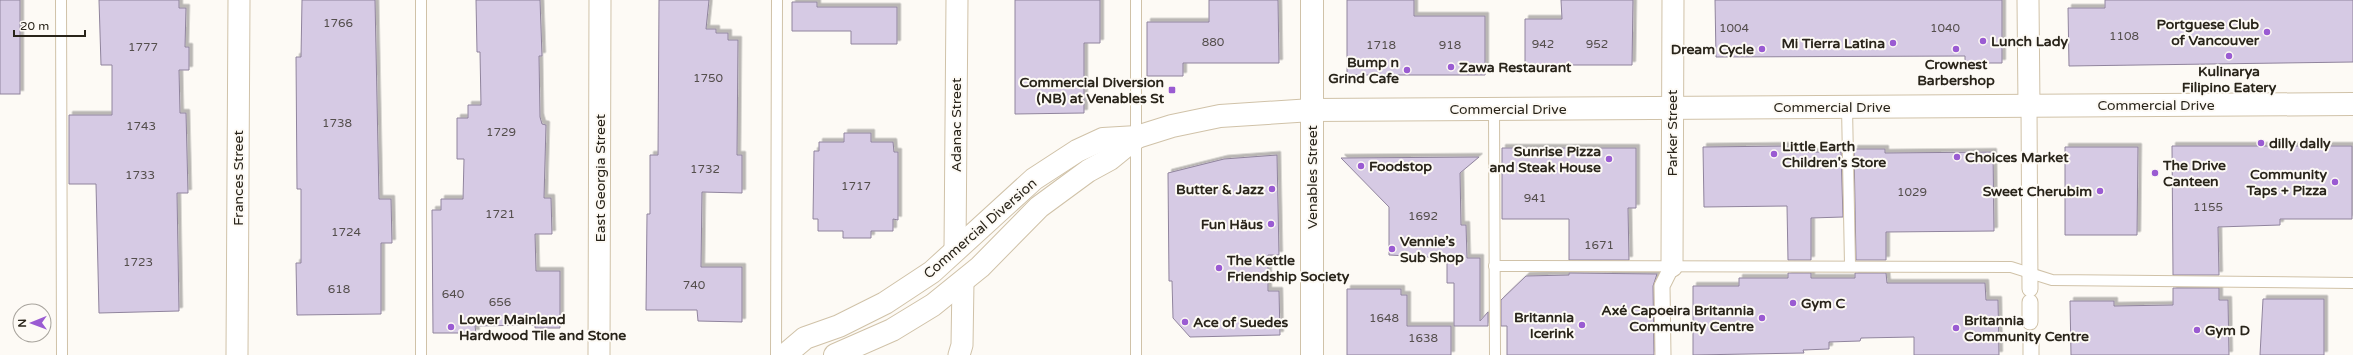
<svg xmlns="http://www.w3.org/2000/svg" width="2353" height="355" viewBox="0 0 2353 355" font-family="'Varela Round',sans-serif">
<defs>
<filter id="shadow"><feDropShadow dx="3.5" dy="-3.5" stdDeviation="0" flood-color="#0004"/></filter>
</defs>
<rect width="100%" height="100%" fill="#fdfaf5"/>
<g fill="#d6cae4" stroke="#90849d" filter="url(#shadow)">
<rect x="0" y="0" width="20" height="94"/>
<path d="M99,0h80v8h7l-1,39h4v23h-10l1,43h6l2,80h-11l2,118 -80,2 -3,-129h-27v-69h43v-50h-11z"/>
<path d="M302,0h73l4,199h12l1,44h-11v71l-84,1 -1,-52h5v-74h-4l-1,-132h5z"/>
<path d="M476,0h64l2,56h-3l1,61 2,7 4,1 -2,73h7l1,36h-17l1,37h24v57h-25v-3l-60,1 1,7h-43l-1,-123h9v-11h22l1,-40h-7v-41h11v-13h13l-1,-53h-3z"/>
<path d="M659,0h50l-3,29h10v4h12v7h10l-1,115h5v38l-40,-1 -1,75h41v55l-44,-1 -1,-11h-51l1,-96h3v-59h8z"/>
<path d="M1015,0h85v43h-16v70l-69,1z"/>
<path d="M1209,0h69l1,63h-96v13h-36v-54h62z"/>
<path d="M1347,0h67v16h71v59h-138z"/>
<path d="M1561,0h72l-1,65h-70l-1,7 -36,-1v-52h37z"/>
<path d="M1715,0h287v63h-37v-7l-249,1z"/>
<path d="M2105,0h248v62l-284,4 -1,-58h37z"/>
<path d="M792,2h25v5h80v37h-46v-13h-59z"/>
<path d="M844,133h27v9h22l1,10h4v68l-5,-1v12h-22v7h-28v-7h-25v-12h-5l1,-68h5v-9h25z"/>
<path d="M1787,146v6h54l2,65 -32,1v42h-23l-1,-54 -83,1 -1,-60z"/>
<path d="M2172,146h180v73h-72v6l-62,2 1,48h-46z"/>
<path d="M2065,147h73l-1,88h-72z"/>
<path d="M1502,148h134v60h-8l1,52h-60v-41h-67z"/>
<path d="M1854,149h31v4l108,-1 1,79 -108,1v28h-30z"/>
<path d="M1277,155l2,100h-11v36h11l1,44 -90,2 -17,-19 -1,-37h-3l-1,-108 56,-14z"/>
<path d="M1479,157l-19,16 1,52h5l1,33h13v63l8,-9v14h-34v-43h-7v-25l-58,-3v-48l-48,-49z"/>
<path d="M1569,273l88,1 -4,12 1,69h-147v-29h-6v-26l25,-24 43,-1z"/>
<path d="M1788,273h23v5h44v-5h31l1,10h98l1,17h12l1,55h-85v-18l-53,1 -1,3 -31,1v7l-26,1 1,3 -111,2v-69h46v-8h49z"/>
<path d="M2173,288h46v12h9l1,55h-158l-1,-54h44v5l59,-1z"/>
<path d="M1347,289h54v6h6v31h44v29h-104z"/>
<path d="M2263,299h61v56h-64z"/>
</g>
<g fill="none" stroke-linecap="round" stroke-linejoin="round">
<defs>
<g id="service">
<path d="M61,0l1,355"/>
<path d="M421,0v355"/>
<path d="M1847,107l3,158"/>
<path d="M1494,109l1,246"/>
<path d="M1494,266l517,1 41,13 301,3"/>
<path d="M776,355l1,-355"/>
<path d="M1136,355v-355"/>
</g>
<g id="pedestrian">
<path d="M2029,106l1,183"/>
<path d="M2030,322v-20"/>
<path d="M2031,340v15"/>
<path d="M1663,355l-1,-69 10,-20"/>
</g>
<g id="minor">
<path d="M2028,0l1,106"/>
<path d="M955,250l2,-250"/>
<path d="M1672,266l1,-266"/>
<path d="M237,355l2,-355"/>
<path d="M599,355l1,-355"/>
<path d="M959,355l3,-10 1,-63"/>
</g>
<g id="tertiary">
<path d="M785,355l20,-17 34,-12 46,-23 47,-31 102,-93 43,-28 26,-12 34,-2 35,-11 48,-10 92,-6 1041,-6"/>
<path d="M835,355l57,-25 41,-25 47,-38 59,-60 49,-36 22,-12 27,-22"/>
<path d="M1312,355v-355"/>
</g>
</defs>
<use href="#service" stroke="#d0c2a8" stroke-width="12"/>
<use href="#pedestrian" stroke="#d0c2a8" stroke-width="17"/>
<use href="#minor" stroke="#d0c2a8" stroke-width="23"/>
<use href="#tertiary" stroke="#d0c2a8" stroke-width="24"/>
<use href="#service" stroke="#fff" stroke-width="10"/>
<use href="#pedestrian" stroke="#fff" stroke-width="15"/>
<use href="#minor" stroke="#fff" stroke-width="21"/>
<use href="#tertiary" stroke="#fff" stroke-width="22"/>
</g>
<g fill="#9a5bd2" stroke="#fdfaf5" stroke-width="1.5">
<circle cx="2267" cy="32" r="4"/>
<circle cx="1983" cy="41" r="4"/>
<circle cx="1893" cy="43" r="4"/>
<circle cx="1762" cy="49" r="4"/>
<circle cx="1956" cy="49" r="4"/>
<circle cx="2229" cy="56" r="4"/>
<circle cx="1451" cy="67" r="4"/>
<circle cx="1407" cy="70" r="4"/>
<rect x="1168" y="86" width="8" height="8" rx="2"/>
<circle cx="2261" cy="143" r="4"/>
<circle cx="1774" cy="154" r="4"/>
<circle cx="1957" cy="157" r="4"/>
<circle cx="1609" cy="159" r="4"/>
<circle cx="1361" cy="166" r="4"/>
<circle cx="2155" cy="173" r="4"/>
<circle cx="2335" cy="182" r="4"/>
<circle cx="1272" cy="189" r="4"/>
<circle cx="2100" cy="191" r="4"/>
<circle cx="1271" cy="224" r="4"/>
<circle cx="1392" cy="249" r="4"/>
<circle cx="1219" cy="268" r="4"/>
<circle cx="1793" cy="303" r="4"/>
<circle cx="1762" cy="318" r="4"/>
<circle cx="1185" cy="322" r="4"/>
<circle cx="1582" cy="325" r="4"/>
<circle cx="451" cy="327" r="4"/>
<circle cx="1956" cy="328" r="4"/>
<circle cx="2197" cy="330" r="4"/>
</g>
<g text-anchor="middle" stroke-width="4" stroke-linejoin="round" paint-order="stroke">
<g font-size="12" fill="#544e4c">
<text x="338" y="27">1766</text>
<text x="1734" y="32">1004</text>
<text x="1945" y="32">1040</text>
<text x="2124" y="40">1108</text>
<text x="1213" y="46">880</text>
<text x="1543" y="48">942</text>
<text x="1597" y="48">952</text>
<text x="1381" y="49">1718</text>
<text x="1450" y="49">918</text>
<text x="143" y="51">1777</text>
<text x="708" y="82">1750</text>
<text x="337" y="127">1738</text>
<text x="141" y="130">1743</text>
<text x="501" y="136">1729</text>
<text x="705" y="173">1732</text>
<text x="140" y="179">1733</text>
<text x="856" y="190">1717</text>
<text x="1912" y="196">1029</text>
<text x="1535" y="202">941</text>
<text x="2208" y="211">1155</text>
<text x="500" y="218">1721</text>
<text x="1423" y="220">1692</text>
<text x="346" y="236">1724</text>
<text x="1599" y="249">1671</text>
<text x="138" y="266">1723</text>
<text x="694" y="289">740</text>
<text x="339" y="293">618</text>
<text x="453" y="298">640</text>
<text x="500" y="306">656</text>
<text x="1384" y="322">1648</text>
<text x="1423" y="342">1638</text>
</g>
<g font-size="14" font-weight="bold" fill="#29241a" stroke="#fdfaf5" text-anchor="start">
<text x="2259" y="29" text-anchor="end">Portguese Club<tspan x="2259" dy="16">of Vancouver</tspan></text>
<text x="1991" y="46">Lunch Lady</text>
<text x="1885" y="48" text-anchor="end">Mi Tierra Latina</text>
<text x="1754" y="54" text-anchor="end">Dream Cycle</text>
<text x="1399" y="67" text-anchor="end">Bump n<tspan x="1399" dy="16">Grind Cafe</tspan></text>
<text x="1956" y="69" text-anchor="middle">Crownest<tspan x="1956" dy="16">Barbershop</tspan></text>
<text x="1459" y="72">Zawa Restaurant</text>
<text x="2229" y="76" text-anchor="middle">Kulinarya<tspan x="2229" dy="16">Filipino Eatery</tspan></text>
<text x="1164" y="87" text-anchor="end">Commercial Diversion<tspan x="1164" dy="16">(NB) at Venables St</tspan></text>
<text x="2269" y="148">dilly dally</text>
<text x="1782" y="151">Little Earth<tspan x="1782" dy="16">Children's Store</tspan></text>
<text x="1601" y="156" text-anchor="end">Sunrise Pizza<tspan x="1601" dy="16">and Steak House</tspan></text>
<text x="1965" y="162">Choices Market</text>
<text x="2163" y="170">The Drive<tspan x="2163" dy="16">Canteen</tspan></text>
<text x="1369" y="171">Foodstop</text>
<text x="2327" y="179" text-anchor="end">Community<tspan x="2327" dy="16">Taps + Pizza</tspan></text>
<text x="1264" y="194" text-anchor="end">Butter &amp; Jazz</text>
<text x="2092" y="196" text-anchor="end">Sweet Cherubim</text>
<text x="1263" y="229" text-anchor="end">Fun Häus</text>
<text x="1400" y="246">Vennie’s<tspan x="1400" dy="16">Sub Shop</tspan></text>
<text x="1227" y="265">The Kettle<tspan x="1227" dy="16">Friendship Society</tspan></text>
<text x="1801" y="308">Gym C</text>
<text x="1754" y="315" text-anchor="end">Axé Capoeira Britannia<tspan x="1754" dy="16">Community Centre</tspan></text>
<text x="1574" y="322" text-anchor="end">Britannia<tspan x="1574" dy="16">Icerink</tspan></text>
<text x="459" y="324">Lower Mainland<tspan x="459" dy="16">Hardwood Tile and Stone</tspan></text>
<text x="1964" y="325">Britannia<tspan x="1964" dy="16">Community Centre</tspan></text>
<text x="1193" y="327">Ace of Suedes</text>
<text x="2205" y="335">Gym D</text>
</g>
<g font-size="14" fill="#29241a" stroke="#fdfaf5">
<text x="2156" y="110">Commercial Drive</text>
<text x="1832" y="112">Commercial Drive</text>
<text x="1508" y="114">Commercial Drive</text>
<text transform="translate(956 125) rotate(-90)" y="5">Adanac Street</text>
<text transform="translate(1672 133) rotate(-90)" y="5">Parker Street</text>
<text transform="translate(1312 177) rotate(-90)" y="5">Venables Street</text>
<text transform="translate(238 178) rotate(-90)" y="5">Frances Street</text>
<text transform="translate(600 178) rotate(-90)" y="5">East Georgia Street</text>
<text transform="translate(980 228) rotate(-41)" y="5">Commercial Diversion</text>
</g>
</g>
<g transform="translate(32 323) rotate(269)"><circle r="19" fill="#fdfaf5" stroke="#a8a49d"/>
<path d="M0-3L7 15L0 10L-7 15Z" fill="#9a5bd2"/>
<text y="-6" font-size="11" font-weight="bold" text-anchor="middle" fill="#29241a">N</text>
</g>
<path d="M14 30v6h71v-6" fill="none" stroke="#29241a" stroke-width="2"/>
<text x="20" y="30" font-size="12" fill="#29241a" stroke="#fdfaf5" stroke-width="3" paint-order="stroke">20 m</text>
</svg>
